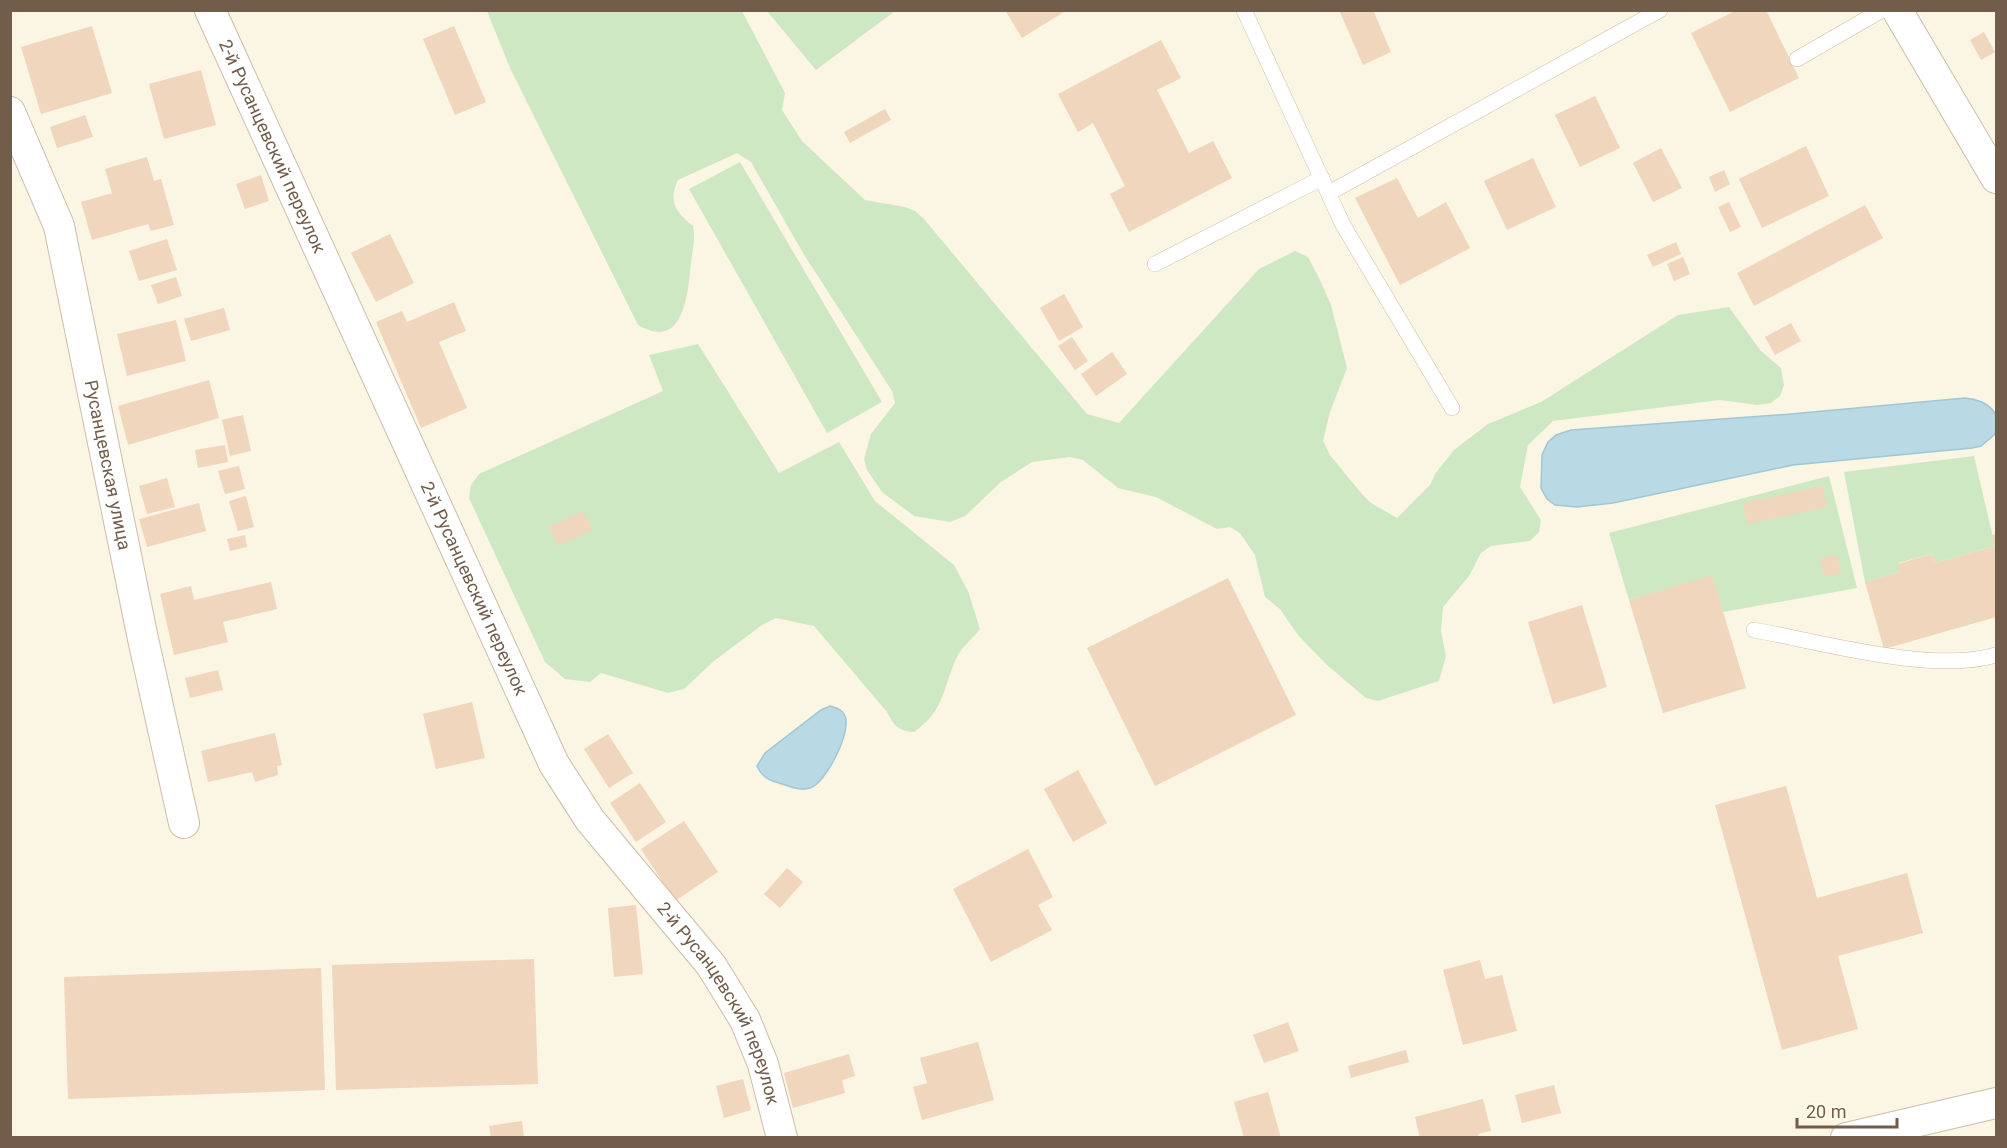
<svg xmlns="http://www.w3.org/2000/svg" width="2007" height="1148" viewBox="0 0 2007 1148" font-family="Roboto,sans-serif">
<rect width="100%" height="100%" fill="#fbf5e3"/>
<g fill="#cee8c3">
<path d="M487,11h255l43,82 -3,17 20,31 63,59 40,7 10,4 9,8 163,195 32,9 140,-154 36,-18 13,6 11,21 12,27 16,63 -17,44 -7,29 7,14 31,38 10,10 26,15 33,-33 5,-11 19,-24 34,-26 53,-22 137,-87 51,-8 31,43 21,18 3,17 -4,11 -9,7 -14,2 -37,-5 -167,21 -25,24 -8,42 21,33 -2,12 -9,9 -39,5 -10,7 -12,23 -26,31 -2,25 5,24 -7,25 -61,20 -12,-3 -39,-33 -29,-30 -18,-26 -15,-12 -10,-42 -15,-22 -10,-6 -13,2 -61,-32 -38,-9 -35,-28 -13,-3 -38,5 -31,20 -36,34 -15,6 -36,-6 -32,-24 -15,-22 -3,-11 7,-25 24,-31 -3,-12 -89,-138 -52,-91 -14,-9 -59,27c-10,21 -3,32 15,46 3,14 -1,24 -2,37 -3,30 -7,89 -53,62l-128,-257z"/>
<path d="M767,11h128l-79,59z"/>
<path d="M740,162l142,240 -55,31 -138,-244z"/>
<path d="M698,344l81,129 60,-31 36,59 79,64 14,26 12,38c-6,8 -17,17 -22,26 -15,30 -12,55 -44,77 -15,-1 -20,-6 -27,-20l-73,-86 -38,-8 -14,7 -48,36 -30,28 -16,4 -67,-20 -11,9 -25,-3 -20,-17 -76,-164 2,-13 8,-11 184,-83 -14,-36z"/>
<path d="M1974,456l21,90 -60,17 -3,-9 -34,9 2,9 -35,10 -21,-110z"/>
<path d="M1829,476l28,112 -134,24 -11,-36 -83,24 -20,-67z"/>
</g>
<g fill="#b9d9e4" stroke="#a0c7d5" stroke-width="1.5">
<path d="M1965,398c21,2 38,13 30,36l-14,12 -9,2 -179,17 -180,38 -36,4 -22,-2 -8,-6 -6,-11 1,-33 6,-13 8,-7 15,-5 220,-16z"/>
<path d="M830,706c6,2 12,3 15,10 7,15 -19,67 -35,72 -9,3 -19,-1 -28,-4 -11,-3 -20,-6 -25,-18l8,-13 56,-43z"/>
</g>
<g fill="#efd6bc">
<path d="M1005,10h62l-45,28z"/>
<path d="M1339,10h34l18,42 -28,13z"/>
<path d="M1737,10h29l33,68 -69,34 -39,-79z"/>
<path d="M92,26l20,67 -71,21 -20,-67z"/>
<path d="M454,26l32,76 -31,13 -32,-76z"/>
<path d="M1984,32l11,20 -14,8 -11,-20z"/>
<path d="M1161,40l20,38 -24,12 32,63 24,-12 19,37 -103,54 -19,-38 15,-8 -32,-63 -15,9 -20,-38z"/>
<path d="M201,70l15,55 -52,14 -15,-55z"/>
<path d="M1595,96l25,52 -40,19 -25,-52z"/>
<path d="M885,109l6,11 -41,23 -6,-11z"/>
<path d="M85,115l8,22 -36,11 -7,-21z"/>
<path d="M1806,146l23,50 -67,32 -23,-49z"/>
<path d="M1661,148l21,40 -29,14 -20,-39z"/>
<path d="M147,157l7,24 7,-2 13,46 -23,6 -3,-7 -56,16 -11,-38 31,-9 -7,-24z"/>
<path d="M1533,158l23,49 -49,23 -23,-49z"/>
<path d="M1724,170l6,14 -15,8 -6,-15z"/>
<path d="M261,175l8,26 -24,8 -9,-25z"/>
<path d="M1397,178l21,40 28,-16 24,46 -70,37 -45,-87z"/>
<path d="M1729,202l12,25 -11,5 -12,-25z"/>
<path d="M1865,205l18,33 -129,68 -17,-33z"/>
<path d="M390,234l24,49 -38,19 -25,-49z"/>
<path d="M167,239l10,31 -38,11 -10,-30z"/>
<path d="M1676,242l5,12 -28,13 -6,-12z"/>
<path d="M1683,257l7,17 -16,7 -7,-17z"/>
<path d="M176,277l6,19 -24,8 -7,-19z"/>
<path d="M1064,294l19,33 -24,14 -19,-33z"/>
<path d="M454,302l12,29 -27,11 28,66 -46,20 -45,-106 26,-11 5,11z"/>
<path d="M224,308l6,22 -39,11 -7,-22z"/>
<path d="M176,320l10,41 -59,15 -10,-42z"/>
<path d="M1791,323l10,18 -26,14 -10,-18z"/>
<path d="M1072,337l16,24 -13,9 -17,-24z"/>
<path d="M1112,352l15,22 -31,22 -15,-22z"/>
<path d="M209,380l10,38 -91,27 -10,-39z"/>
<path d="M243,415l8,36 -21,5 -8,-36z"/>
<path d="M225,445l3,17 -30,6 -3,-18z"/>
<path d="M239,466l6,23 -20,5 -7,-23z"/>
<path d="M167,478l8,29 -28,7 -8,-28z"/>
<path d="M1823,486l4,21 -80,17 -4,-21z"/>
<path d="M246,496l8,31 -16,4 -9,-30z"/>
<path d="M199,503l7,28 -59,16 -8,-28z"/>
<path d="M583,511l10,19 -35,16 -9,-19z"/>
<path d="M1996,534v83l-112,32 -19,-67 35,-10 -3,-8 35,-10 3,9 60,-17 -3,-11z"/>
<path d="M245,535l2,12 -17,4 -3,-12z"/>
<path d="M1837,555l4,19 -17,3 -4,-19z"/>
<path d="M1712,575l34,113 -83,25 -34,-113z"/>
<path d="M1228,578l68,137 -141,71 -68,-138z"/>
<path d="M271,582l6,27 -54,13 5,20 -54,13 -14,-61 31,-8 3,14z"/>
<path d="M1582,605l25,82 -54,17 -25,-82z"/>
<path d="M218,670l5,20 -33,8 -5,-20z"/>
<path d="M472,702l13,56 -49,11 -13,-55z"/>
<path d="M275,733l7,32 -5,1 1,9 -23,7 -3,-10 -44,10 -7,-31z"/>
<path d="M608,734l25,39 -24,15 -25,-39z"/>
<path d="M1078,770l29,53 -34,19 -29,-53z"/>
<path d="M640,783l26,39 -30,20 -26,-39z"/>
<path d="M1786,786l31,112 90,-25 16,60 -85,23 20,73 -76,21 -67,-245z"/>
<path d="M684,821l34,51 -43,29 -34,-52z"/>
<path d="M1028,849l25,48 -15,8 14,25 -61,32 -38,-73z"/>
<path d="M787,868l16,14 -23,26 -16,-14z"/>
<path d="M636,905l7,69 -29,3 -6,-69z"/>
<path d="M534,959l4,125 -202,6 -4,-125z"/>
<path d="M1480,960l5,19 17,-4 15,56 -54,14 -20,-75z"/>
<path d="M321,968l4,122 -257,9 -4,-122z"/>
<path d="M1288,1022l11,29 -35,12 -11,-28z"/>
<path d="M978,1042l16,58 -72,20 -9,-33 14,-4 -7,-25z"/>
<path d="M1406,1050l3,12 -58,16 -3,-12z"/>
<path d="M849,1054l6,22 -13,4 3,13 -52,15 -9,-35z"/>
<path d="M743,1079l8,31 -27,8 -8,-32z"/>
<path d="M1554,1085l7,28 -39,10 -7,-28z"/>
<path d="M1268,1092l13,46h-37l-10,-36z"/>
<path d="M1483,1099l8,32 -13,3 1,4h-59l-5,-21z"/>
<path d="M522,1121l2,17h-33l-2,-12z"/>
</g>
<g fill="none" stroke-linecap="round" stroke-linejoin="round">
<defs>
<g id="service">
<path d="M1244,10l99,215 109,183"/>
<path d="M1797,59l85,-49"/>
<path d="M1329,193l331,-183"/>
<path d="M1155,264l167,-86"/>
<path d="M1754,630c67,12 178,44 242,25"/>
</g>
<g id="minor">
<path id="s1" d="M210,10l344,754 36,56 121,145 34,55 18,44 19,74"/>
<path d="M1897,10l99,168"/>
<path id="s2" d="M10,112l49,114 84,413 41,184"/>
<path d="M1846,1138l150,-35"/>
</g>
</defs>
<use href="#service" stroke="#ccbdaa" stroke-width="16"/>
<use href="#minor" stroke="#ccbdaa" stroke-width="32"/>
<use href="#service" stroke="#fff" stroke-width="15"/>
<use href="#minor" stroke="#fff" stroke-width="30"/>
</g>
<g text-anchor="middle" stroke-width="5" stroke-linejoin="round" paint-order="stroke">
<g font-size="18" fill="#725d4a" stroke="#fef8e9">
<text dy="6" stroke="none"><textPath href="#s1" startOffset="150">2-й Русанцевский переулок</textPath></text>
<text dy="6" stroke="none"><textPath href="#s2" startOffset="368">Русанцевская улица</textPath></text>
<text dy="6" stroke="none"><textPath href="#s1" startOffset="636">2-й Русанцевский переулок</textPath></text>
<text dy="6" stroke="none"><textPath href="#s1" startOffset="1122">2-й Русанцевский переулок</textPath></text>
</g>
</g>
<rect width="2007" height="1148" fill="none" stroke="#725d4a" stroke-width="24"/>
<path d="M1797 1118v9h100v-9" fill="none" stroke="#725d4a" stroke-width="3"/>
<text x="1806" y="1118" font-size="18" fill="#725d4a" stroke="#fef8e9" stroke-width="4.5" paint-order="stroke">20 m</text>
</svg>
